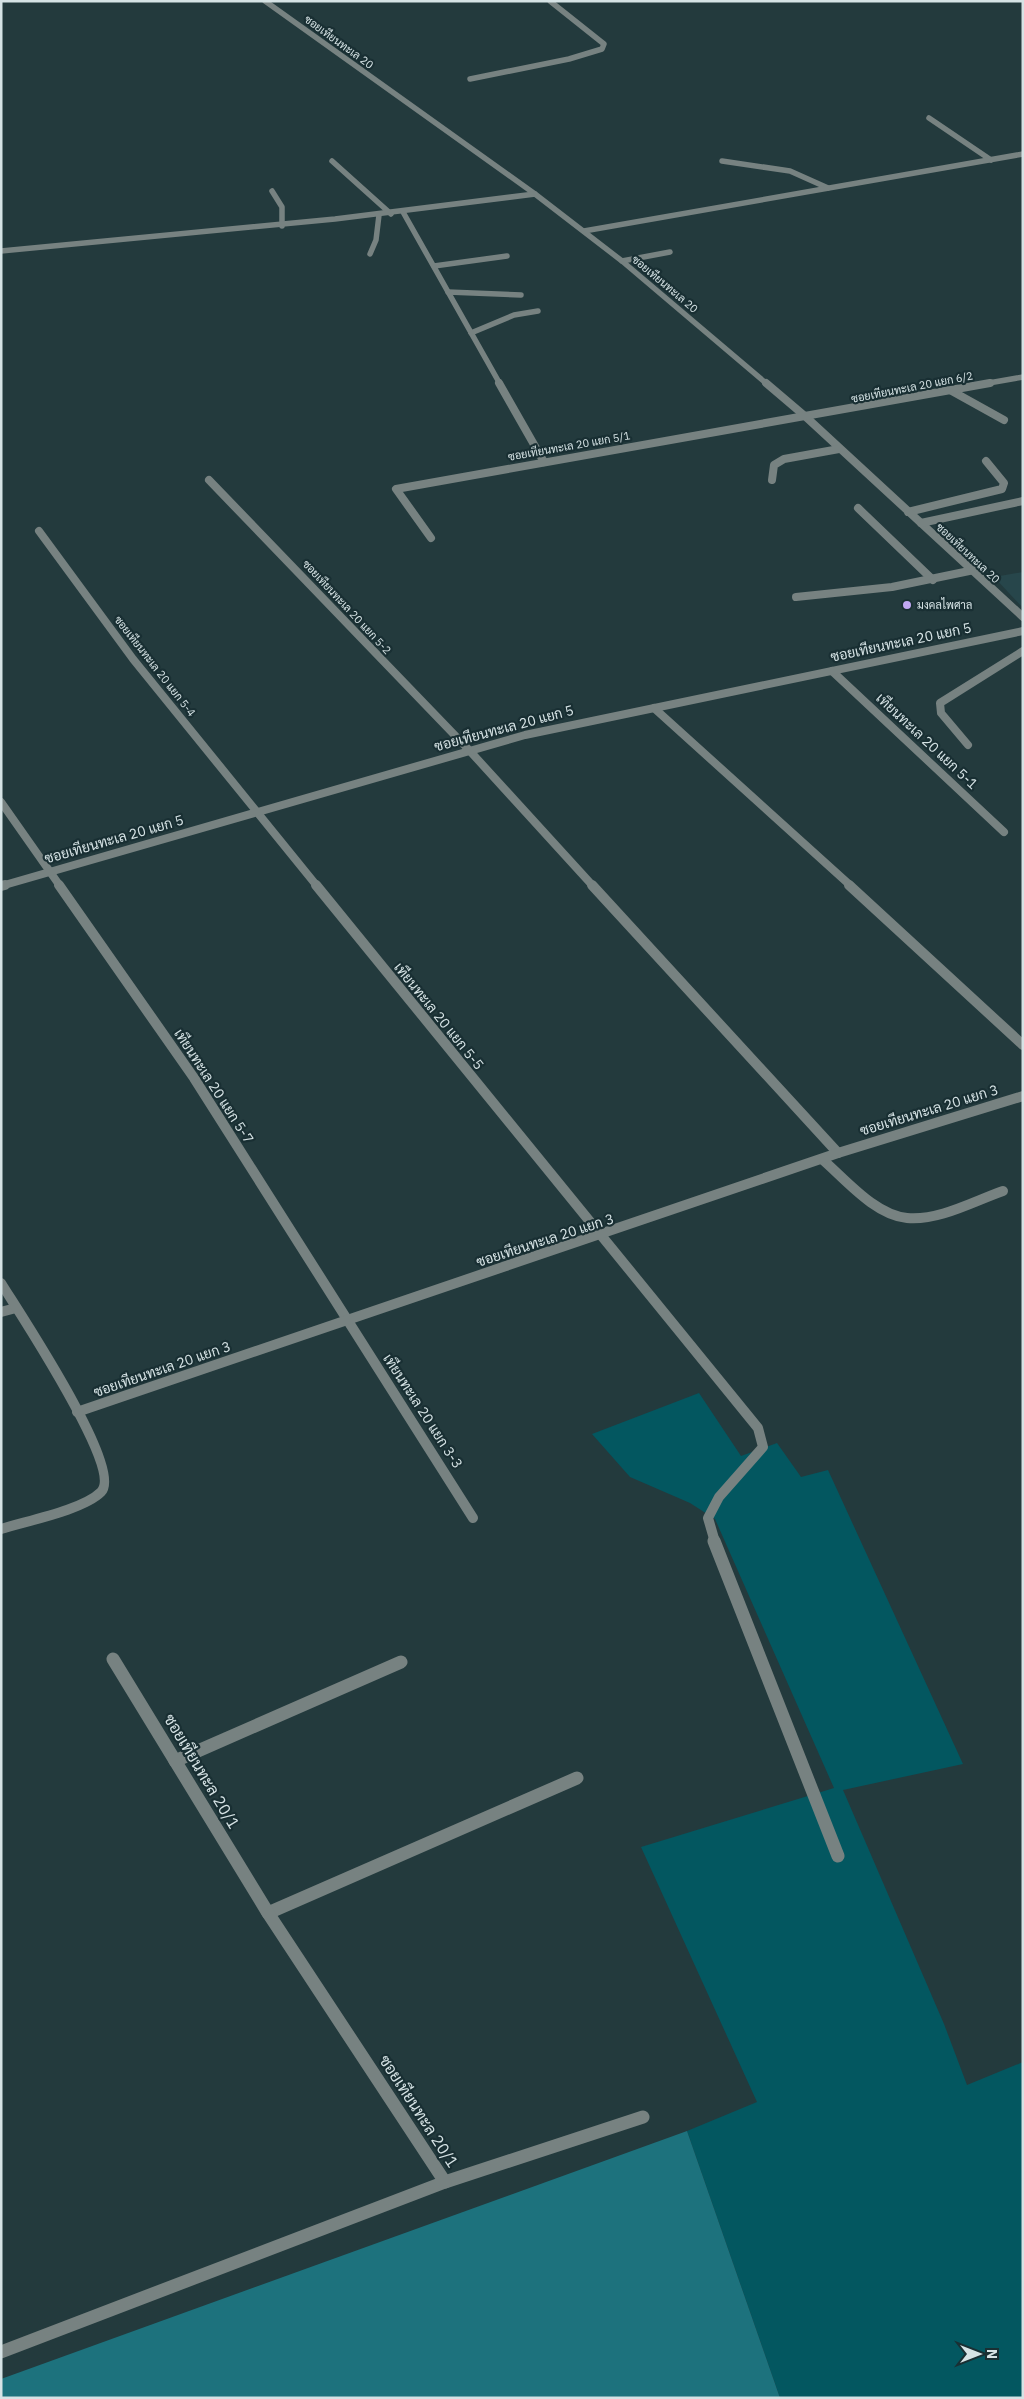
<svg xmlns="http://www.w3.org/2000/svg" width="1024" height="2399" viewBox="0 0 1024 2399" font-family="'IBM Plex Sans',Sarabun,sans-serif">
<rect width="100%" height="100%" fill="#233a3d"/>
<path fill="#27464b" d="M1023,572v36l-29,-31z"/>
<path fill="#035760" d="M699,1393l42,63 36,-13 24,34 27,-7 135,294 -120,26 101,234 23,61 56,-23v336h-243l-93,-267 70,-29 -116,-255 193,-59 -119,-269 -25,-16 -60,-26 -38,-43z"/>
<path fill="#1d727d" d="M687,2131l93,267h-779v-19z"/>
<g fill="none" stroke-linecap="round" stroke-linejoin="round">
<g stroke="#778281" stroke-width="5.5">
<path d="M470,79l99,-20 33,-10 2,-5 -54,-43"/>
<path d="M929,118l62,42"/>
<path d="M370,254l6,-14 3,-25"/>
<path d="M622,261l48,-9"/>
<path d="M434,266l73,-10"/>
<path d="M448,292l73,3"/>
<path d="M471,333l43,-18 24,-4"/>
</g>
<g stroke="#778281" stroke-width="8">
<path d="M858,508l75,72"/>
<path d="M908,512l94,-23 2,-6 -18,-22"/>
<path d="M796,597l96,-10 82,-17"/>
<path d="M968,745l-27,-32 -1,-10 83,-52"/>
</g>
<g stroke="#778281" stroke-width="10">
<path d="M823,1160c23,20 52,55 84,58 32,3 67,-17 96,-27"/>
<path d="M1,1312l15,-4"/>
</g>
<path stroke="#778281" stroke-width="13" d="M175,1761l226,-99"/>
<g stroke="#778281" stroke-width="5.5">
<path d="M265,1l270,193 87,67 145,123"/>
<path d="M332,161l59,53"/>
<path d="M722,161l68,10 38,17"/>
<path d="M272,191l10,16v19"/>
<path d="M403,212l97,172"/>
<path d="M584,231l439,-77"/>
<path d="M1,251l334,-32 200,-25"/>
<path d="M983,384l40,-7"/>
</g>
<g stroke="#778281" stroke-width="8">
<path d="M499,383l45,79"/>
<path d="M766,383l40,34 217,200"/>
<path d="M950,390l54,30"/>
<path d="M209,480l260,270 124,136"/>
<path d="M772,480l2,-15 10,-6 55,-10"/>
<path d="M921,523l102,-22"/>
<path d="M39,531l94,128 184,227"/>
<path d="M431,538l-35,-49 594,-106"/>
<path d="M832,671l172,161"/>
<path d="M654,708l197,178"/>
<path d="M1,802l59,84"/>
<path d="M1,886l524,-151 498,-104"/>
</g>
<g stroke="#778281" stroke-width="10">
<path d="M59,885l135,193 279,440"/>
<path d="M316,885l442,543 5,19 -44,50 -11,21 7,24"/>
<path d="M592,885l246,268"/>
<path d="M849,885l174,160"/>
<path d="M1,886l4,-1"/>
<path d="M1,1283c17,28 123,186 100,209 -18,18 -75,29 -100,37"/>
<path d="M77,1412l761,-259 185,-57"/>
</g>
<g stroke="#778281" stroke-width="13">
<path d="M714,1541l124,315"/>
<path d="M268,1913l309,-135"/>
<path d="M445,2182l198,-65"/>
<path d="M1,2352l444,-170 -177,-269 -155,-254"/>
</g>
</g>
<circle fill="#c1a8f3" stroke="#192f33" stroke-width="2" cx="907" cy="605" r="5"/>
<g text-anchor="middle" stroke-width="4.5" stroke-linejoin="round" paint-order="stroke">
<g font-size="11" fill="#d6e3e5" stroke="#192f33">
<text transform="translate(339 42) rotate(36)" y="4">ซอยเทียนทะเล 20</text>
<text transform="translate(665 284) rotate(40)" y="4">ซอยเทียนทะเล 20</text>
<text transform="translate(912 387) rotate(-11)" y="4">ซอยเทียนทะเล 20 แยก 6/2</text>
<text transform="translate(569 446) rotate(-10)" y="4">ซอยเทียนทะเล 20 แยก 5/1</text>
<text transform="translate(968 553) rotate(43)" y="4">ซอยเทียนทะเล 20</text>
<text transform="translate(347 607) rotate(47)" y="4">ซอยเทียนทะเล 20 แยก 5-2</text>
<text transform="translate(155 666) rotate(52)" y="4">ซอยเทียนทะเล 20 แยก 5-4</text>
</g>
<g font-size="11" fill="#d6e3e5" stroke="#192f33" text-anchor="start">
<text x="917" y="609">มงคลไพศาล</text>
</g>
<g font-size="14" fill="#d6e3e5" stroke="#192f33">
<text transform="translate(901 642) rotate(-12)" y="5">ซอยเทียนทะเล 20 แยก 5</text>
<text transform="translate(504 728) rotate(-15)" y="5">ซอยเทียนทะเล 20 แยก 5</text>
<text transform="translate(927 741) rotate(43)" y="5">เทียนทะเล 20 แยก 5-1</text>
<text transform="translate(114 839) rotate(-16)" y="5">ซอยเทียนทะเล 20 แยก 5</text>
<text transform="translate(439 1016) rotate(51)" y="5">เทียนทะเล 20 แยก 5-5</text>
<text transform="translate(214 1086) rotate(57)" y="5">เทียนทะเล 20 แยก 5-7</text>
<text transform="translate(929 1110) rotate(-17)" y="5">ซอยเทียนทะเล 20 แยก 3</text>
<text transform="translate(545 1240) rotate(-18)" y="5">ซอยเทียนทะเล 20 แยก 3</text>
<text transform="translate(162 1369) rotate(-19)" y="5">ซอยเทียนทะเล 20 แยก 3</text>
<text transform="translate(423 1411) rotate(57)" y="5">เทียนทะเล 20 แยก 3-3</text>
</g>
<g font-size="16" fill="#d6e3e5" stroke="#192f33">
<text transform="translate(202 1771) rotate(59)" y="6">ซอยเทียนทะล 20/1</text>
<text transform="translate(419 2111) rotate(57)" y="6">ซอยเทียนทะล 20/1</text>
</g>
</g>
<rect width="1024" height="2399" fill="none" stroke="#d6e3e5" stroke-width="5"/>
<g transform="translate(979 2354) rotate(90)" stroke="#192f33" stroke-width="4" paint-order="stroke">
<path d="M0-4L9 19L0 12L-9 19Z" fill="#d6e3e5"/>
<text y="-8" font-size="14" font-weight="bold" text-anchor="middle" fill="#d6e3e5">N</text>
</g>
</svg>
